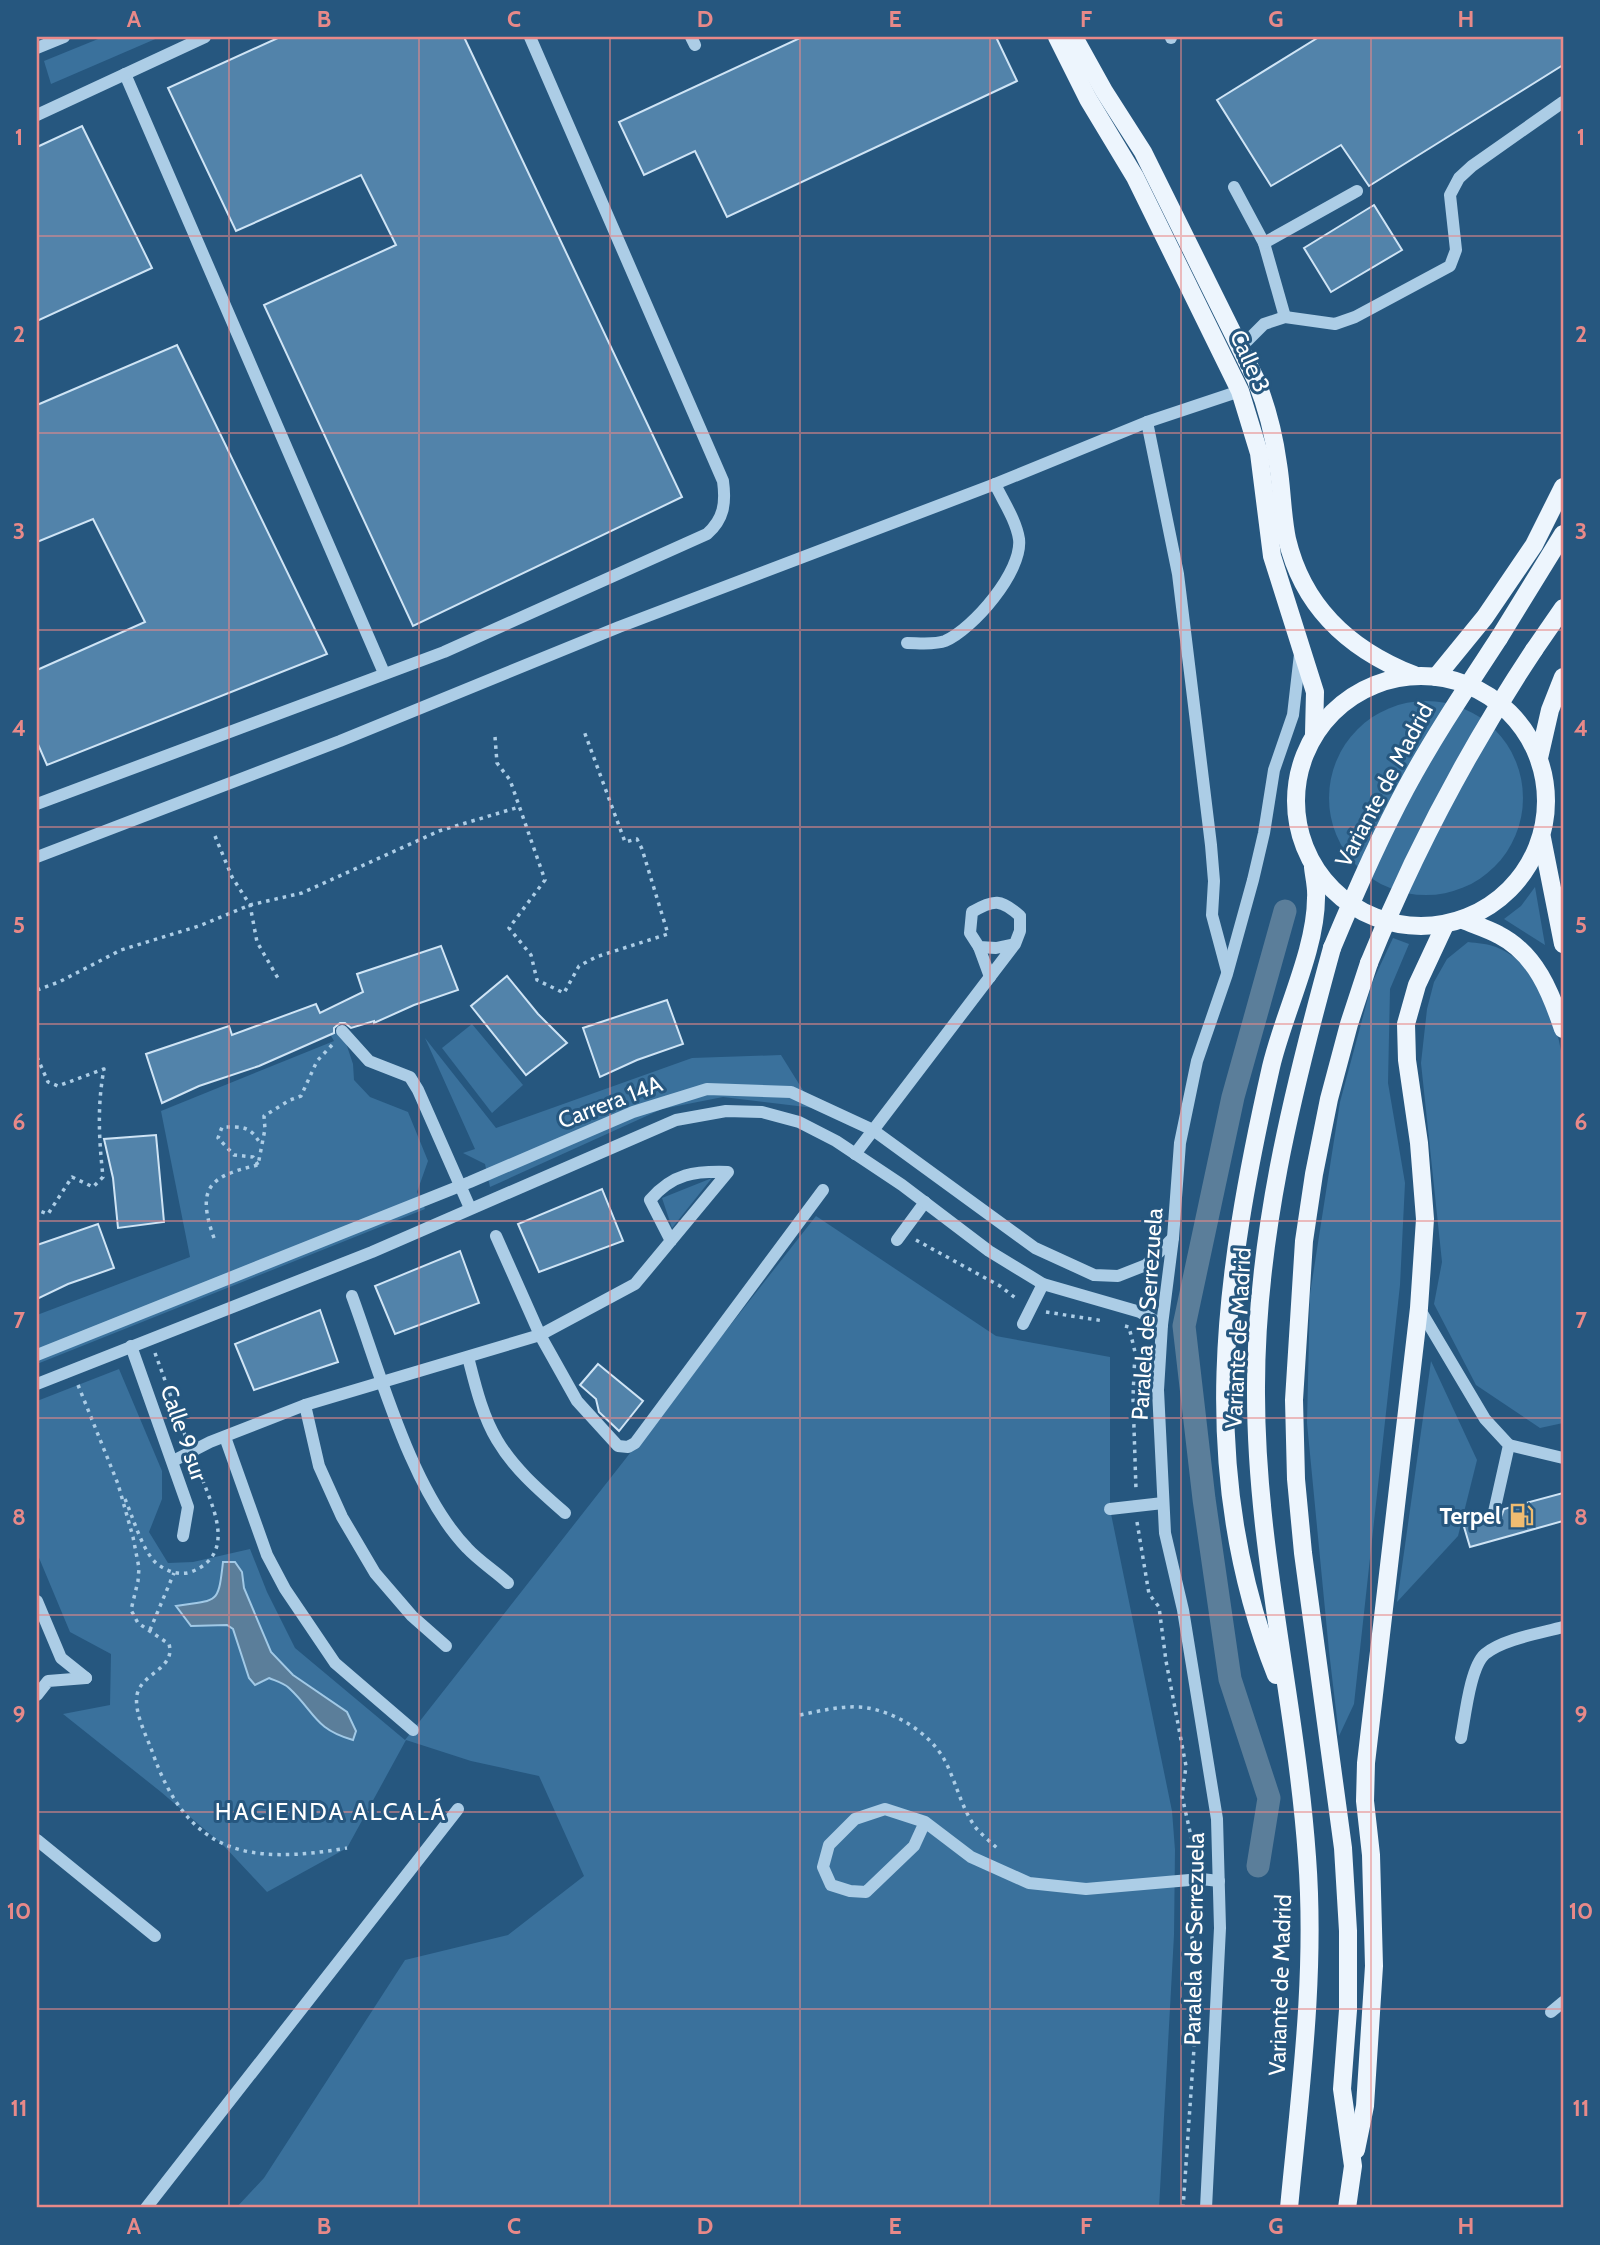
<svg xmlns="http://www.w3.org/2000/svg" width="1600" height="2245" viewBox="0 0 1600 2245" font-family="Cabin,sans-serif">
<rect width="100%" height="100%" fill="#26577f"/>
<g fill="#3a719c">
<path d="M103,37h57l-109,47 -7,-23z"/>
<circle cx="1426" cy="798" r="97"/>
<path d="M1535,887l10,58 -41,-26 17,-13z"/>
<path d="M1393,938l16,6 -19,45 -2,94 17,100 -5,102 -46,419 -15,32 -10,-85 -22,-228 3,-129 30,-192 32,-119z"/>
<path d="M1468,942c9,1 20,2 28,5 45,18 60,71 67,115v361l-23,5 -64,-43 -42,-81 8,-42 -21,-199 6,-54 7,-27 13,-23z"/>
<path d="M472,1024l51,61 -31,28 -50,-65z"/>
<path d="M342,1031l11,33 1,16 16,17 38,15 20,49 -11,31 8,17 -388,155v-49l153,-58 -29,-146 173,-70 -4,-7z"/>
<path d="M425,1038l71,90 196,-70 89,-3 33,53 -91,-11 -61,12 -172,78 -5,-23 -22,-11 12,-4z"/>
<path d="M712,1178l-40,50 -10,-30z"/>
<path d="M816,1216l180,120 114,21v152l62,302 3,39 -1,85 -15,273h-923l28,-30 141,-218 103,-25 76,-59 -45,-100 -68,-15 -65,-21 -59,108 -80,44 -43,-46 -63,-54 -98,-78 47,-9 1,-51 -41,-22 -33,-79v-152l82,-32 43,102v28l-13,33 19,31 25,-1 57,-13 17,43 28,56 110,92z"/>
<path d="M1431,1361l46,99 -19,76 -61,66z"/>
</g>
<path fill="#5b7e9a" stroke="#a1c9e6" stroke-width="2" d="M223,1562h12l7,10 2,16 27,64 22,23 54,37 9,19 -3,9c-39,-11 -38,-28 -64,-52 -5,-5 -13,-7 -20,-10l-14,7 -6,-7 -16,-49 -6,-4 -36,1 -15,-20c42,-7 42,0 47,-44z"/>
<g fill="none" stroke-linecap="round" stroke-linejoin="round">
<path stroke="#5b7e9a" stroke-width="23" d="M1258,1866l11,-68 -39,-119 -26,-180 -20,-173 49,-229 52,-186"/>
</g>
<g fill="#5283aa" stroke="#cfe4f5" stroke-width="2">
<path d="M280,37h184l218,460 -269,129 -149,-321 132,-60 -35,-70 -125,56 -68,-143z"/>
<path d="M802,37h194l21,44 -290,136 -32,-66 -51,24 -25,-53z"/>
<path d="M1319,37h244v28l-194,121 -28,-41 -70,41 -54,-86z"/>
<path d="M82,126l70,142 -115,53v-174z"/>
<path d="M1374,205l28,45 -71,42 -27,-44z"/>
<path d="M177,345l150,309 -280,111 -10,-23v-72l108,-48 -52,-103 -56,23v-137z"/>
<path d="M441,946l17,44 -44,15 -40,18v-2l-23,7 -6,-5h-5l-6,5v5l-75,33 -60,20 -37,17 -16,-49 83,-28 3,9 84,-31 4,9 43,-21 -6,-18z"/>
<path d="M507,976l31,38 29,29 -41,32 -55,-69z"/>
<path d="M667,1000l16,44 -46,16 -37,17 -17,-49z"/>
<path d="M156,1135l8,87 -46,6 -5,-50 -9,-39z"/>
<path d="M602,1189l21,52 -84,31 -21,-48z"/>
<path d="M98,1224l16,44 -46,16 -31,15v-54z"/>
<path d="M460,1251l19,52 -84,31 -20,-48z"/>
<path d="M320,1310l18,52 -84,28 -19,-46z"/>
<path d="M598,1364l45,37 -24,30 -20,-19 -3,-13 -16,-14z"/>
<path d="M1563,1493v28l-93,26 -8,-27 24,-6 3,5 7,1 5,-3 3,-8z"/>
</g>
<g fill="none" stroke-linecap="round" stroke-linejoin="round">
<g stroke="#accde6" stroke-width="3.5" stroke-dasharray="3.5 5" stroke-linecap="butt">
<path d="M495,737l2,26 13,17 35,100 -36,48 22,27 6,25 27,13 15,-27 17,-9 72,-23 -26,-85 -5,-10 -12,3 -41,-111"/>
<path d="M215,836l17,41 18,28 7,37 22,38"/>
<path d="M37,990l22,-8 62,-32 78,-24 51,-21 52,-12 137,-62 80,-24"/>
<path d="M37,1057l11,25 10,4 46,-17c-7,37 -5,71 -1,108l-10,10 -21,-10 -24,37 -11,-4"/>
<path d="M258,1165l-5,-8 -19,-2 -16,-17 4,-11c21,0 28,-2 39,18"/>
<path d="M214,1238c-18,-50 -5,-62 44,-73l7,-36 -1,-13 26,-16 11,-4 16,-35 15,-16"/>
<path d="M916,1240l84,46 18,14"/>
<path d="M1046,1312l58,9"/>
<path d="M1125,1326l4,1 6,25 -2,45 3,93"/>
<path d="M155,1353l31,85"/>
<path d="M78,1385l40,99 15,53 6,31 -1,13 -7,29 7,13 31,21c7,25 -28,29 -32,51 -3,17 9,40 15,56 36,104 96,114 195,97"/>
<path d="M125,1499c8,18 17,51 31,64 10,8 23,13 35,9 49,-19 19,-70 7,-104"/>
<path d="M1137,1522l12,72 10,13 7,54 20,105 -4,30 15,67"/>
<path d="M150,1630l24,-57"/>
<path d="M800,1715c20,-4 39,-9 59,-8 32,2 69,24 85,52 12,22 17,49 32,69 7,8 16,15 23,22"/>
<path d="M1198,1894l-6,43 2,27 5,15"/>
<path d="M1183,2208l15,-218"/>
</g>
<g stroke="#accde6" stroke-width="12">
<path d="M691,37l4,8"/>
<path d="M1171,37v1"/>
<path d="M37,48l27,-11"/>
<path d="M125,74l259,599"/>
<path d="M37,115l168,-78"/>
<path d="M1234,187l30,56 21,74"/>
<path d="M1264,243l93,-52"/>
<path d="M1241,347l23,-23 21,-7 50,7 20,-7 95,-51 6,-16 -6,-55 9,-17 13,-12 91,-64"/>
<path d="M1147,422l31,152 33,271 3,36 -2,34 15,56"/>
<path d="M907,643c11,0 28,2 38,-2 28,-12 78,-70 74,-102 -3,-19 -16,-38 -24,-55"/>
<path d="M37,804l407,-152 263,-118c17,-15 19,-31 16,-53l-193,-444"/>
<path d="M37,857l303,-116 279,-114 376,-143 152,-62 93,-31"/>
<path d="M979,947l11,30"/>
<path d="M342,1031l27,30 41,16 8,13 52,118"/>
<path d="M855,1154l160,-210 5,-13v-15c-19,-17 -26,-17 -48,-4l-2,21 9,14 17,1 19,-4"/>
<path d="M496,1236l44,99 37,66 41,45 10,1 7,-4 188,-253"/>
<path d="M897,1240l28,-38"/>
<path d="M352,1296c28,76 59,194 115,252 12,13 28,23 41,35"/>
<path d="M1419,1308l66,111 24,26 -15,67"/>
<path d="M1023,1324l20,-40"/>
<path d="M131,1346l57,161 -5,29"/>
<path d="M37,1355l433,-173 163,-70 74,-23 84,3 82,38 162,118 59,27 24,1 28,-11 27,-27"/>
<path d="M468,1357c7,27 14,58 29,83 17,29 43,51 68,73"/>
<path d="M37,1384l335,-132 304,-132 50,-9 36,1 37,10 37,19 66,44 87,66 54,33 97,28 22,13"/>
<path d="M305,1405l14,61 23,51 33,56 37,43 34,30"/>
<path d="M225,1437l42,118 18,34 50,74 78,67"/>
<path d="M1509,1445l54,13"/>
<path d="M173,1461l37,-19 95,-37 235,-70 95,-51 93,-112c-33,-1 -55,1 -78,28l21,41"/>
<path d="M1110,1509l53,-6"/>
<path d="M37,1601l24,57 25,20"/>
<path d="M37,1695l11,-14 38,-3"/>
<path d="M1461,1738c4,-20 9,-71 24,-84 18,-15 56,-21 78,-27"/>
<path d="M925,1822l-11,24 -48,46 -16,-1 -19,-6 -8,-18 6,-22 26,-26 30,-10 40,13 46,35 58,26 57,6 115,-10 18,2"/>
<path d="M37,1840l118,96"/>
<path d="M1551,2012l12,-10"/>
<path d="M146,2208l312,-399"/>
<path d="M1206,2208l14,-280 -3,-109 -34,-209 -18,-77 -7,-143 4,-65 11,-87 7,-95 17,-82 30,-87 26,-94 11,-47 10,-63 19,-55 7,-61"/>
</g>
<g stroke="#edf5fd" stroke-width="18">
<path d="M1057,37l31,62 47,78 105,214 19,62 13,103 43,136 -1,42"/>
<path d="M1074,37l30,54 39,61 113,228c11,27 18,55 22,84 4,24 4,51 9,75 16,68 63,111 127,136"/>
<path d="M1499,638l64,-104"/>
<path d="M1534,650l29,-42"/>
<circle cx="1421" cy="801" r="125"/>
<path d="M1436,677l49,-60 49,-72 29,-58"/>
<path d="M1539,758l11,-48 13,-33"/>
<path d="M1542,838l21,106"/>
<path d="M1463,920c12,5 25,9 36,15 37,19 52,58 64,94"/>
<path d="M1276,1675c-81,-204 -52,-400 -5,-608 12,-52 45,-117 45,-169 1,-10 -2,-21 -3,-31"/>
<path d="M1356,2150l9,-44 9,-140 -3,-111 -6,-54 1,-38 53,-455 6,-89 -6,-76 -12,-83 -1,-36 11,-39 28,-60"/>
<path d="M1289,2208c11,-116 27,-233 18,-351 -11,-155 -51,-307 -51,-463 -1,-153 36,-301 76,-446"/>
<path d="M1347,2208l6,-42 -11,-77 6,-79v-79l-5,-83 -40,-295 -7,-74 -2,-79 10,-159 10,-67 15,-75 20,-75 20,-61"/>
</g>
<g stroke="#edf5fd" stroke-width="18">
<path d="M1332,948c23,-55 46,-108 74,-160 28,-52 61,-101 93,-150"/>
<path d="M1369,963c45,-112 98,-212 165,-313"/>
</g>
</g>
<path fill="none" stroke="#e88989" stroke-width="2" stroke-opacity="0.55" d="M229,37v2171M419,37v2171M610,37v2171M800,37v2171M990,37v2171M1181,37v2171M1371,37v2171M37,236h1526M37,433h1526M37,630h1526M37,827h1526M37,1024h1526M37,1221h1526M37,1418h1526M37,1615h1526M37,1812h1526M37,2009h1526"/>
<defs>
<symbol id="fuel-bare" viewBox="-9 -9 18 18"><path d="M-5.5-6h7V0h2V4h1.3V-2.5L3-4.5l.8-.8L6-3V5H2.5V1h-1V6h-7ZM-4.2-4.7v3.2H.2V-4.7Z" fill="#efbc71" stroke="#26577f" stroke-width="2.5" paint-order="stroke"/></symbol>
</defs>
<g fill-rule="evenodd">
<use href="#fuel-bare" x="1504" y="1498" width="35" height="35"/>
</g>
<g text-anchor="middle" stroke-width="6" stroke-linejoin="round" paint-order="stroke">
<g font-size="23" fill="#fff" stroke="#26577f">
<text transform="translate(1250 361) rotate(66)" y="8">Calle 3</text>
<text transform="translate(1384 785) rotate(-62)" y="8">Variante de Madrid</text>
<text transform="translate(610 1102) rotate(-21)" y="8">Carrera 14A</text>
<text transform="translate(1147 1314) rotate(-86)" y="8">Paralela de Serrezuela</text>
<text transform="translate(1238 1338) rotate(-87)" y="8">Variante de Madrid</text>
<text transform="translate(184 1433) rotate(71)" y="8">Calle 9 sur</text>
<text transform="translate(1194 1939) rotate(-89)" y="8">Paralela de Serrezuela</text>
<text transform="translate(1280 1985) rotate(-88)" y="8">Variante de Madrid</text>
</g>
<g font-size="23" font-weight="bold" fill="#fff" stroke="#26577f" text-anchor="end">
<text x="1501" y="1524">Terpel</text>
</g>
<g font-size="24" letter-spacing="2" fill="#fff" stroke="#26577f">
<text x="331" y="1820">HACIENDA ALCALÁ</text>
</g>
</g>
<rect width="1600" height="2245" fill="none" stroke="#26577f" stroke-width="77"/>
<rect x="38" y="38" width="1524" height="2168" fill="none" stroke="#e88989" stroke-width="2.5"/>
<g font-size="23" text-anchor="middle" font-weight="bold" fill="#e88989">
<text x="134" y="27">A</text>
<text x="324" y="27">B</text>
<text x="514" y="27">C</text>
<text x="705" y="27">D</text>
<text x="895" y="27">E</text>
<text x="1086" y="27">F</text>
<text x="1276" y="27">G</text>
<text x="1466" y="27">H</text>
<text x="19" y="145">1</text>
<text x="1581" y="145">1</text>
<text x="19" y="342">2</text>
<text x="1581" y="342">2</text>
<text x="19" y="539">3</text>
<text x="1581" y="539">3</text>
<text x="19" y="736">4</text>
<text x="1581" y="736">4</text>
<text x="19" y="933">5</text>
<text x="1581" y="933">5</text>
<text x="19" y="1130">6</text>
<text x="1581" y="1130">6</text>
<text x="19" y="1328">7</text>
<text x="1581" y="1328">7</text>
<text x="19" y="1525">8</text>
<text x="1581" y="1525">8</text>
<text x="19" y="1722">9</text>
<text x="1581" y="1722">9</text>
<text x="19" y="1919">10</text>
<text x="1581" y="1919">10</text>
<text x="19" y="2116">11</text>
<text x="1581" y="2116">11</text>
<text x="134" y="2234">A</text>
<text x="324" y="2234">B</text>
<text x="514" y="2234">C</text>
<text x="705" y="2234">D</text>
<text x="895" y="2234">E</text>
<text x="1086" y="2234">F</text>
<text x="1276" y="2234">G</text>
<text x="1466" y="2234">H</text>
</g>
</svg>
